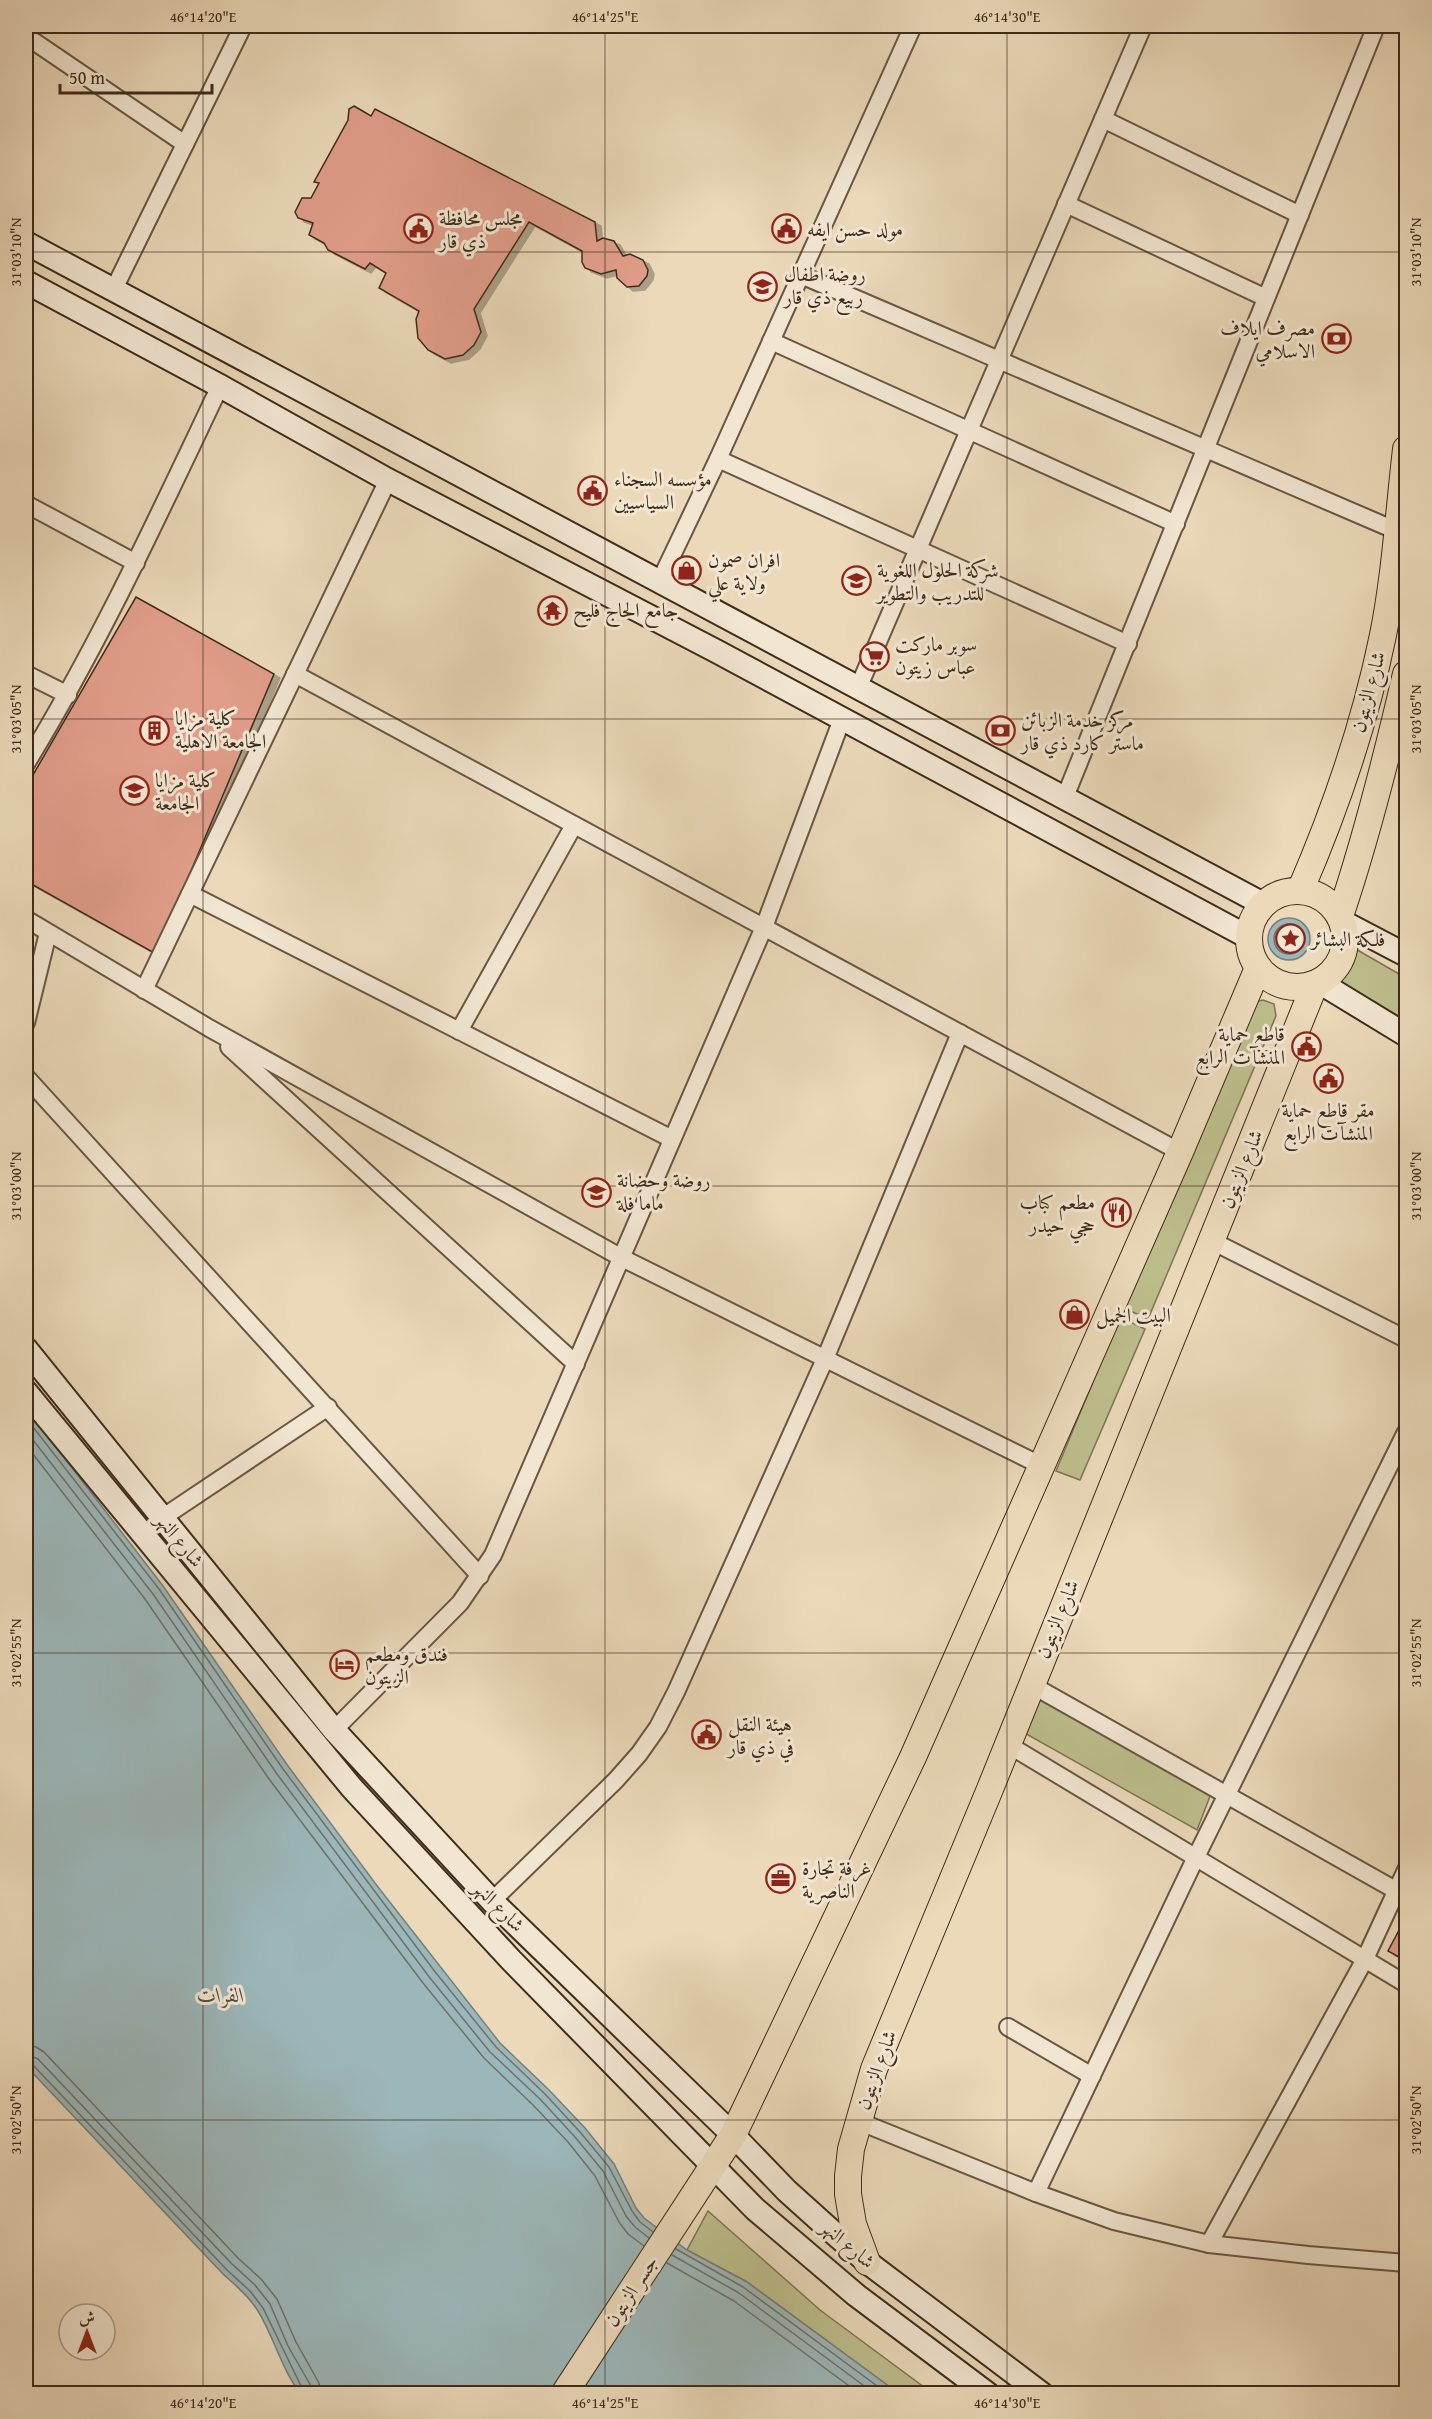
<svg xmlns="http://www.w3.org/2000/svg" width="1432" height="2419" viewBox="0 0 1432 2419" font-family="'Gentium Book Plus',Amiri,serif">
<defs>
<filter id="shadow"><feDropShadow dx="6" dy="4" stdDeviation="0" flood-color="#0004"/></filter>
</defs>
<rect width="100%" height="100%" fill="#ebd9ba"/>
<filter id="stains"><feTurbulence type="fractalNoise" baseFrequency=".00333" numOctaves="4"/><feColorMatrix values="0 0 0 0 .2 0 0 0 0 .09 0 0 0 0 .02 0 0 0 .5 -.17"/></filter>
<radialGradient id="worn" r=".72"><stop offset=".6" stop-color="#630" stop-opacity="0"/><stop offset="1" stop-color="#630" stop-opacity=".3"/></radialGradient>
<g fill="#bdbe8c" stroke="#7e7453" stroke-width="1.5">
<path d="M1354,948l52,30v46l-71,-39z"/>
<path d="M1263,1000l11,4 2,12 -128,303 -24,-11 131,-306z"/>
<path d="M1120,1317l25,12 -65,151 -24,-9z"/>
<path d="M1040,1698l172,93 -15,39 -176,-99z"/>
<path d="M708,2211l112,99 112,83h-34l-151,-111 -60,-32z"/>
</g>
<g fill="#9cb7ba" stroke="#767f7a" stroke-width="1.5">
<circle cx="1289" cy="939" r="21"/>
<path d="M26,1408l137,178 125,180 90,121 122,156 49,47 36,38 29,36 22,44 8,10 43,32 60,32 151,111h-598c-19,-25 -26,-56 -42,-82 -9,-15 -23,-26 -35,-37l-197,-208z"/>
</g>
<g fill="none" stroke-linecap="round" stroke-linejoin="round">
<g stroke="#6d716a" stroke-width="1.5">
<circle cx="1289" cy="939" r="15"/>
<path d="M26,1418l133,171 124,180 153,204 60,74 49,47 35,38 29,35 23,44 8,11 13,10"/>
<path d="M26,1431l127,163 124,180 153,204 60,74 50,47 35,38 28,34 23,45 9,11 14,11"/>
<path d="M26,1445l119,154 124,180 154,204 61,75 49,47 35,37 27,34 24,46 9,12 16,12"/>
<path d="M26,2045l10,2 8,5 194,206 23,21 16,20 19,43 23,41 2,11"/>
<path d="M26,2054l12,5 194,205 23,21 15,19 18,42 23,40 1,8"/>
<path d="M26,2062l6,2 195,206 23,21 13,17 42,86"/>
<path d="M676,2249l67,38 145,107"/>
<path d="M672,2255l67,38 136,101"/>
<path d="M667,2263l67,38 126,93"/>
</g>
</g>
<g fill="#e09d89" stroke="#3e2b1a" stroke-width="1.5" filter="url(#shadow)">
<path d="M354,106l17,10 4,-7 220,113 2,19 6,-3 11,3 9,15 7,-2 13,6 5,10 -1,6 -8,10 -12,1 -10,-9 -1,-8 -15,4 -16,-6 -3,-6v-11l-53,-29 -55,87 7,23 -7,13 -11,10 -18,4 -17,-9 -10,-12 -2,-19 3,-8 -40,-23 7,-15 -16,-10 -5,6 -37,-19 -4,-7 -15,-8 4,-12 -15,-5 -3,-6 7,-14h9l8,-15 -5,-1 34,-62 1,-11z"/>
<path d="M136,597l138,77 -118,280 -130,-73v-94z"/>
<path d="M1406,1917v44l-18,-10z"/>
</g>
<g fill="none" stroke-linecap="round" stroke-linejoin="round">
<defs>
<g id="street">
<path d="M26,36l159,108"/>
<path d="M1103,119l197,96"/>
<path d="M1066,204l200,94"/>
<path d="M801,275l596,256"/>
<path d="M114,289l129,-263"/>
<path d="M771,341l405,183"/>
<path d="M718,459l410,185"/>
<path d="M26,504l110,59"/>
<path d="M659,583l59,-124 195,-433"/>
<path d="M26,674l42,21"/>
<path d="M295,674l885,478"/>
<path d="M859,686l284,-660"/>
<path d="M26,764c74,-121 133,-250 194,-378"/>
<path d="M1065,797l311,-771"/>
<path d="M190,894l482,245"/>
<path d="M26,919l183,109 413,230 418,207"/>
<path d="M144,990l244,-510"/>
<path d="M26,1023l22,-90"/>
<path d="M459,1031l115,-206"/>
<path d="M229,1047l347,317"/>
<path d="M26,1077l454,499"/>
<path d="M1212,1241l194,98"/>
<path d="M162,1518l166,-111"/>
<path d="M1030,1684l367,207"/>
<path d="M334,1730l126,-127 33,-48 271,-628 78,-208"/>
<path d="M1007,1744l399,240"/>
<path d="M492,1901l124,-121 23,-26 19,-27 18,-35 149,-333 135,-326"/>
<path d="M1008,2027l84,49"/>
<path d="M858,2121l178,72 78,28 95,23 99,11 98,8"/>
<path d="M1036,2193l160,-336 210,-425"/>
<path d="M1209,2244l156,-285 41,-89"/>
</g>
<g id="secondary">
<path d="M26,243l1237,661"/>
<path d="M26,282l194,104 168,94 328,171 532,286"/>
<path d="M1343,922l63,33"/>
<path d="M1319,982l87,53"/>
<path d="M26,1349l308,381 158,171 241,234 54,56 40,36 40,35 175,132"/>
<path d="M26,1392l326,396 159,172 244,249 101,86 132,99"/>
</g>
<g id="primary">
<circle cx="1297" cy="939" r="48"/>
<path d="M1300,891c36,-83 65,-168 83,-256 12,-59 16,-126 23,-186"/>
<path d="M1340,916c27,-80 47,-160 66,-242"/>
<path d="M867,2262l-14,-38 -5,-30v-18l3,-27 23,-80 116,-280 325,-805"/>
<path d="M564,2394l169,-259 180,-378 267,-605 78,-184"/>
</g>
</defs>
<use href="#street" stroke="#695642" stroke-width="20"/>
<use href="#secondary" stroke="#3e2b1a" stroke-width="26"/>
<use href="#primary" stroke="#3e2b1a" stroke-width="28"/>
<use href="#street" stroke="#f2e6d2" stroke-width="16"/>
<use href="#secondary" stroke="#f2e6d2" stroke-width="22"/>
<use href="#primary" stroke="#ebd9ba" stroke-width="26"/>
</g>
<path fill="none" stroke="#3e2b1a" stroke-width="1.5" stroke-opacity="0.45" d="M203,26v2368M605,26v2368M1007,26v2368M26,252h1380M26,719h1380M26,1186h1380M26,1653h1380M26,2120h1380"/>
<defs>
<symbol id="civic-ring" viewBox="-11 -11 22 22"><circle r="9.5" fill="#f2e6d2" stroke="#8f2418" stroke-width="1.5"/><path d="M-.6-6.5H3V-4.5H.6V-3L4-1V1h2V6H-6V1h2V-1L-.6-3ZM-1.2 2.5V6h2.4V2.5Z" fill="#8f2418"/></symbol>
<symbol id="school-ring" viewBox="-11 -11 22 22"><circle r="9.5" fill="#f2e6d2" stroke="#8f2418" stroke-width="1.5"/><path d="M0-5L7-2L0 1L-7-2ZM-4 1L0 2.5L4 1V4Q0 6-4 4Z" fill="#8f2418"/></symbol>
<symbol id="bank-ring" viewBox="-11 -11 22 22"><circle r="9.5" fill="#f2e6d2" stroke="#8f2418" stroke-width="1.5"/><path d="M-6-4H6V4H-6ZM0-2.3a2.3 2.3 0 1 0 0 4.6a2.3 2.3 0 1 0 0-4.6Z" fill="#8f2418"/></symbol>
<symbol id="shop-ring" viewBox="-11 -11 22 22"><circle r="9.5" fill="#f2e6d2" stroke="#8f2418" stroke-width="1.5"/><path d="M-5-2.5h2.3a2.7 3.5 0 0 1 5.4 0H5L5.5 6h-11ZM-1.5-2.5h3a1.5 2.3 0 0 0-3 0Z" fill="#8f2418"/></symbol>
<symbol id="temple-ring" viewBox="-11 -11 22 22"><circle r="9.5" fill="#f2e6d2" stroke="#8f2418" stroke-width="1.5"/><path d="M0-6L5-2H3V0L6.5 2.5H4V6H1.5V3h-3V6H-4V2.5H-6.5L-3 0V-2H-5Z" fill="#8f2418"/></symbol>
<symbol id="supermarket-ring" viewBox="-11 -11 22 22"><circle r="9.5" fill="#f2e6d2" stroke="#8f2418" stroke-width="1.5"/><path d="M-6-5.5h2.5l.6 2H6L4.5 2H-2.5L-4.4-4H-6ZM-1.5 3.2a1.3 1.3 0 1 0 .1 0ZM3 3.2a1.3 1.3 0 1 0 .1 0Z" fill="#8f2418"/></symbol>
<symbol id="building-ring" viewBox="-11 -11 22 22"><circle r="9.5" fill="#f2e6d2" stroke="#8f2418" stroke-width="1.5"/><path d="M-4-6H4V6H1V3H-1V6H-4ZM-2.5-4.3h1.7v1.8h-1.7ZM.8-4.3h1.7v1.8H.8ZM-2.5-1h1.7V.8h-1.7ZM.8-1h1.7V.8H.8Z" fill="#8f2418"/></symbol>
<symbol id="university-ring" viewBox="-11 -11 22 22"><circle r="9.5" fill="#f2e6d2" stroke="#8f2418" stroke-width="1.5"/><path d="M0-5L7-2L0 1L-7-2ZM-4 1L0 2.5L4 1V4Q0 6-4 4Z" fill="#8f2418"/></symbol>
<symbol id="sight-ring" viewBox="-11 -11 22 22"><circle r="9.5" fill="#f2e6d2" stroke="#8f2418" stroke-width="1.5"/><path d="M0-6L1.8-2.2L6-1.7L2.9 1.2L3.7 5.4L0 3.3L-3.7 5.4L-2.9 1.2L-6-1.7L-1.8-2.2Z" fill="#8f2418"/></symbol>
<symbol id="restaurant-ring" viewBox="-11 -11 22 22"><circle r="9.5" fill="#f2e6d2" stroke="#8f2418" stroke-width="1.5"/><path d="M-5-6h1v4h1v-4h1v4h1v-4h1v5L-1.5 .5V6h-2V.5L-5-1ZM5-6V6H3V1.5H1.5Q1.5-4 5-6Z" fill="#8f2418"/></symbol>
<symbol id="hotel-ring" viewBox="-11 -11 22 22"><circle r="9.5" fill="#f2e6d2" stroke="#8f2418" stroke-width="1.5"/><path d="M-6-4.5h1.5V1H6V5H4.5V3h-9V5H-6ZM-4 0a1.8 1.8 0 1 1 3.6 0ZM.5 0V-2.5h3Q6-2.5 6 0Z" fill="#8f2418"/></symbol>
<symbol id="office-ring" viewBox="-11 -11 22 22"><circle r="9.5" fill="#f2e6d2" stroke="#8f2418" stroke-width="1.5"/><path d="M-6-3h4V-5.5h4V-3h4V5H-6ZM-1-4.5V-3h2v-1.5ZM-6 0V1H6V0Z" fill="#8f2418"/></symbol>
</defs>
<g fill-rule="evenodd">
<use href="#civic-ring" x="402" y="212" width="33" height="33"/>
<use href="#civic-ring" x="770" y="212" width="33" height="33"/>
<use href="#school-ring" x="746" y="270" width="33" height="33"/>
<use href="#bank-ring" x="1320" y="322" width="33" height="33"/>
<use href="#civic-ring" x="576" y="474" width="33" height="33"/>
<use href="#shop-ring" x="670" y="554" width="33" height="33"/>
<use href="#school-ring" x="840" y="564" width="33" height="33"/>
<use href="#temple-ring" x="536" y="594" width="33" height="33"/>
<use href="#supermarket-ring" x="858" y="640" width="33" height="33"/>
<use href="#building-ring" x="138" y="714" width="33" height="33"/>
<use href="#bank-ring" x="984" y="714" width="33" height="33"/>
<use href="#university-ring" x="118" y="774" width="33" height="33"/>
<use href="#sight-ring" x="1274" y="922" width="33" height="33"/>
<use href="#civic-ring" x="1290" y="1030" width="33" height="33"/>
<use href="#civic-ring" x="1312" y="1062" width="33" height="33"/>
<use href="#school-ring" x="580" y="1176" width="33" height="33"/>
<use href="#restaurant-ring" x="1100" y="1196" width="33" height="33"/>
<use href="#shop-ring" x="1058" y="1298" width="33" height="33"/>
<use href="#hotel-ring" x="328" y="1648" width="33" height="33"/>
<use href="#civic-ring" x="690" y="1718" width="33" height="33"/>
<use href="#office-ring" x="764" y="1862" width="33" height="33"/>
</g>
<g text-anchor="middle" stroke-width="6" stroke-linejoin="round" paint-order="stroke">
<g font-size="20" fill="#3e2b1a" stroke="#f2e6d2" text-anchor="start">
<text x="439" y="225">مجلس محافظة<tspan x="439" dy="23">ذي قار</tspan></text>
<text x="807" y="236">مولد حسن ايفه</text>
<text x="784" y="281">روضة اطفال<tspan x="784" dy="23">ربيع ذي قار</tspan></text>
<text x="1315" y="335" text-anchor="end">مصرف ايلاف<tspan x="1315" dy="23">الاسلامي</tspan></text>
<text x="614" y="486">مؤسسه السجناء<tspan x="614" dy="23">السياسيين</tspan></text>
<text x="708" y="567">افران صمون<tspan x="708" dy="23">ولاية علي</tspan></text>
<text x="877" y="577">شركة الحلول اللغوية<tspan x="877" dy="23">للتدريب والتطوير</tspan></text>
<text x="573" y="617">جامع الحاج فليح</text>
<text x="895" y="651">سوبر ماركت<tspan x="895" dy="23">عباس زيتون</tspan></text>
<text x="175" y="725">كلية مزايا<tspan x="175" dy="23">الجامعة الاهلية</tspan></text>
<text x="1021" y="727">مركز خدمة الزبائن<tspan x="1021" dy="23">ماستر كارد ذي قار</tspan></text>
<text x="155" y="787">كلية مزايا<tspan x="155" dy="23">الجامعة</tspan></text>
<text x="1311" y="946">فلكة البشائر</text>
<text x="1285" y="1041" text-anchor="end">قاطع حماية<tspan x="1285" dy="23">المنشآت الرابع</tspan></text>
<text x="1328" y="1117" text-anchor="middle">مقر قاطع حماية<tspan x="1328" dy="23">المنشآت الرابع</tspan></text>
<text x="617" y="1187">روضة وحضانة<tspan x="617" dy="23">ماما فلة</tspan></text>
<text x="1095" y="1209" text-anchor="end">مطعم كباب<tspan x="1095" dy="23">حجي حيدر</tspan></text>
<text x="1096" y="1322">البيت الجميل</text>
<text x="365" y="1661">فندق ومطعم<tspan x="365" dy="23">الزيتون</tspan></text>
<text x="728" y="1731">هيئة النقل<tspan x="728" dy="23">في ذي قار</tspan></text>
<text x="802" y="1875">غرفة تجارة<tspan x="802" dy="23">الناصرية</tspan></text>
</g>
<g font-size="20" fill="#3e2b1a" stroke="#f2e6d2">
<text transform="translate(1368 692) rotate(-75)" y="7">شارع الزيتون</text>
<text transform="translate(1241 1169) rotate(-68)" y="7">شارع الزيتون</text>
<text transform="translate(180 1540) rotate(51)" y="7">شارع النهر</text>
<text transform="translate(1057 1619) rotate(-68)" y="7">شارع الزيتون</text>
<text transform="translate(499 1906) rotate(45)" y="7">شارع النهر</text>
<text transform="translate(876 2070) rotate(-70)" y="7">شارع الزيتون</text>
<text transform="translate(848 2244) rotate(40)" y="7">شارع النهر</text>
<text transform="translate(631 2291) rotate(-57)" y="7">جسر الزيتون</text>
</g>
<g font-size="21" font-style="italic" fill="#564e42" stroke="#f2e6d2">
<text x="221" y="2002">الفرات</text>
</g>
</g>
<rect width="1432" height="2419" fill="none" stroke="#ebd9ba" stroke-width="66"/>
<g transform="translate(87 2332)"><circle r="28" fill="#f2e6d2" stroke="#aa9b88" stroke-width="1.5"/>
<path d="M0-4.5L10 22L0 15L-10 22Z" fill="#8f2418"/>
<text y="-9" font-size="16" font-weight="bold" text-anchor="middle" fill="#3e2b1a">ش</text>
</g>
<path d="M60 84v9h152v-9" fill="none" stroke="#3e2b1a" stroke-width="3"/>
<text x="69" y="84" font-size="18" fill="#3e2b1a" stroke="#f2e6d2" stroke-width="4.5" paint-order="stroke">50 m</text>
<rect x="33" y="33" width="1366" height="2353" fill="none" stroke="#3e2b1a" stroke-width="2"/>
<g font-size="15" text-anchor="middle" fill="#3e2b1a">
<text x="203" y="22">46°14'20"E</text>
<text x="605" y="22">46°14'25"E</text>
<text x="1007" y="22">46°14'30"E</text>
<text transform="translate(16 252) rotate(-90)" y="5">31°03'10"N</text>
<text transform="translate(1416 252) rotate(-90)" y="5">31°03'10"N</text>
<text transform="translate(16 719) rotate(-90)" y="5">31°03'05"N</text>
<text transform="translate(1416 719) rotate(-90)" y="5">31°03'05"N</text>
<text transform="translate(16 1186) rotate(-90)" y="5">31°03'00"N</text>
<text transform="translate(1416 1186) rotate(-90)" y="5">31°03'00"N</text>
<text transform="translate(16 1653) rotate(-90)" y="5">31°02'55"N</text>
<text transform="translate(1416 1653) rotate(-90)" y="5">31°02'55"N</text>
<text transform="translate(16 2120) rotate(-90)" y="5">31°02'50"N</text>
<text transform="translate(1416 2120) rotate(-90)" y="5">31°02'50"N</text>
<text x="203" y="2408">46°14'20"E</text>
<text x="605" y="2408">46°14'25"E</text>
<text x="1007" y="2408">46°14'30"E</text>
</g>
<rect width="100%" height="100%" filter="url(#stains)"/>
<rect width="100%" height="100%" fill="url(#worn)"/>
</svg>
